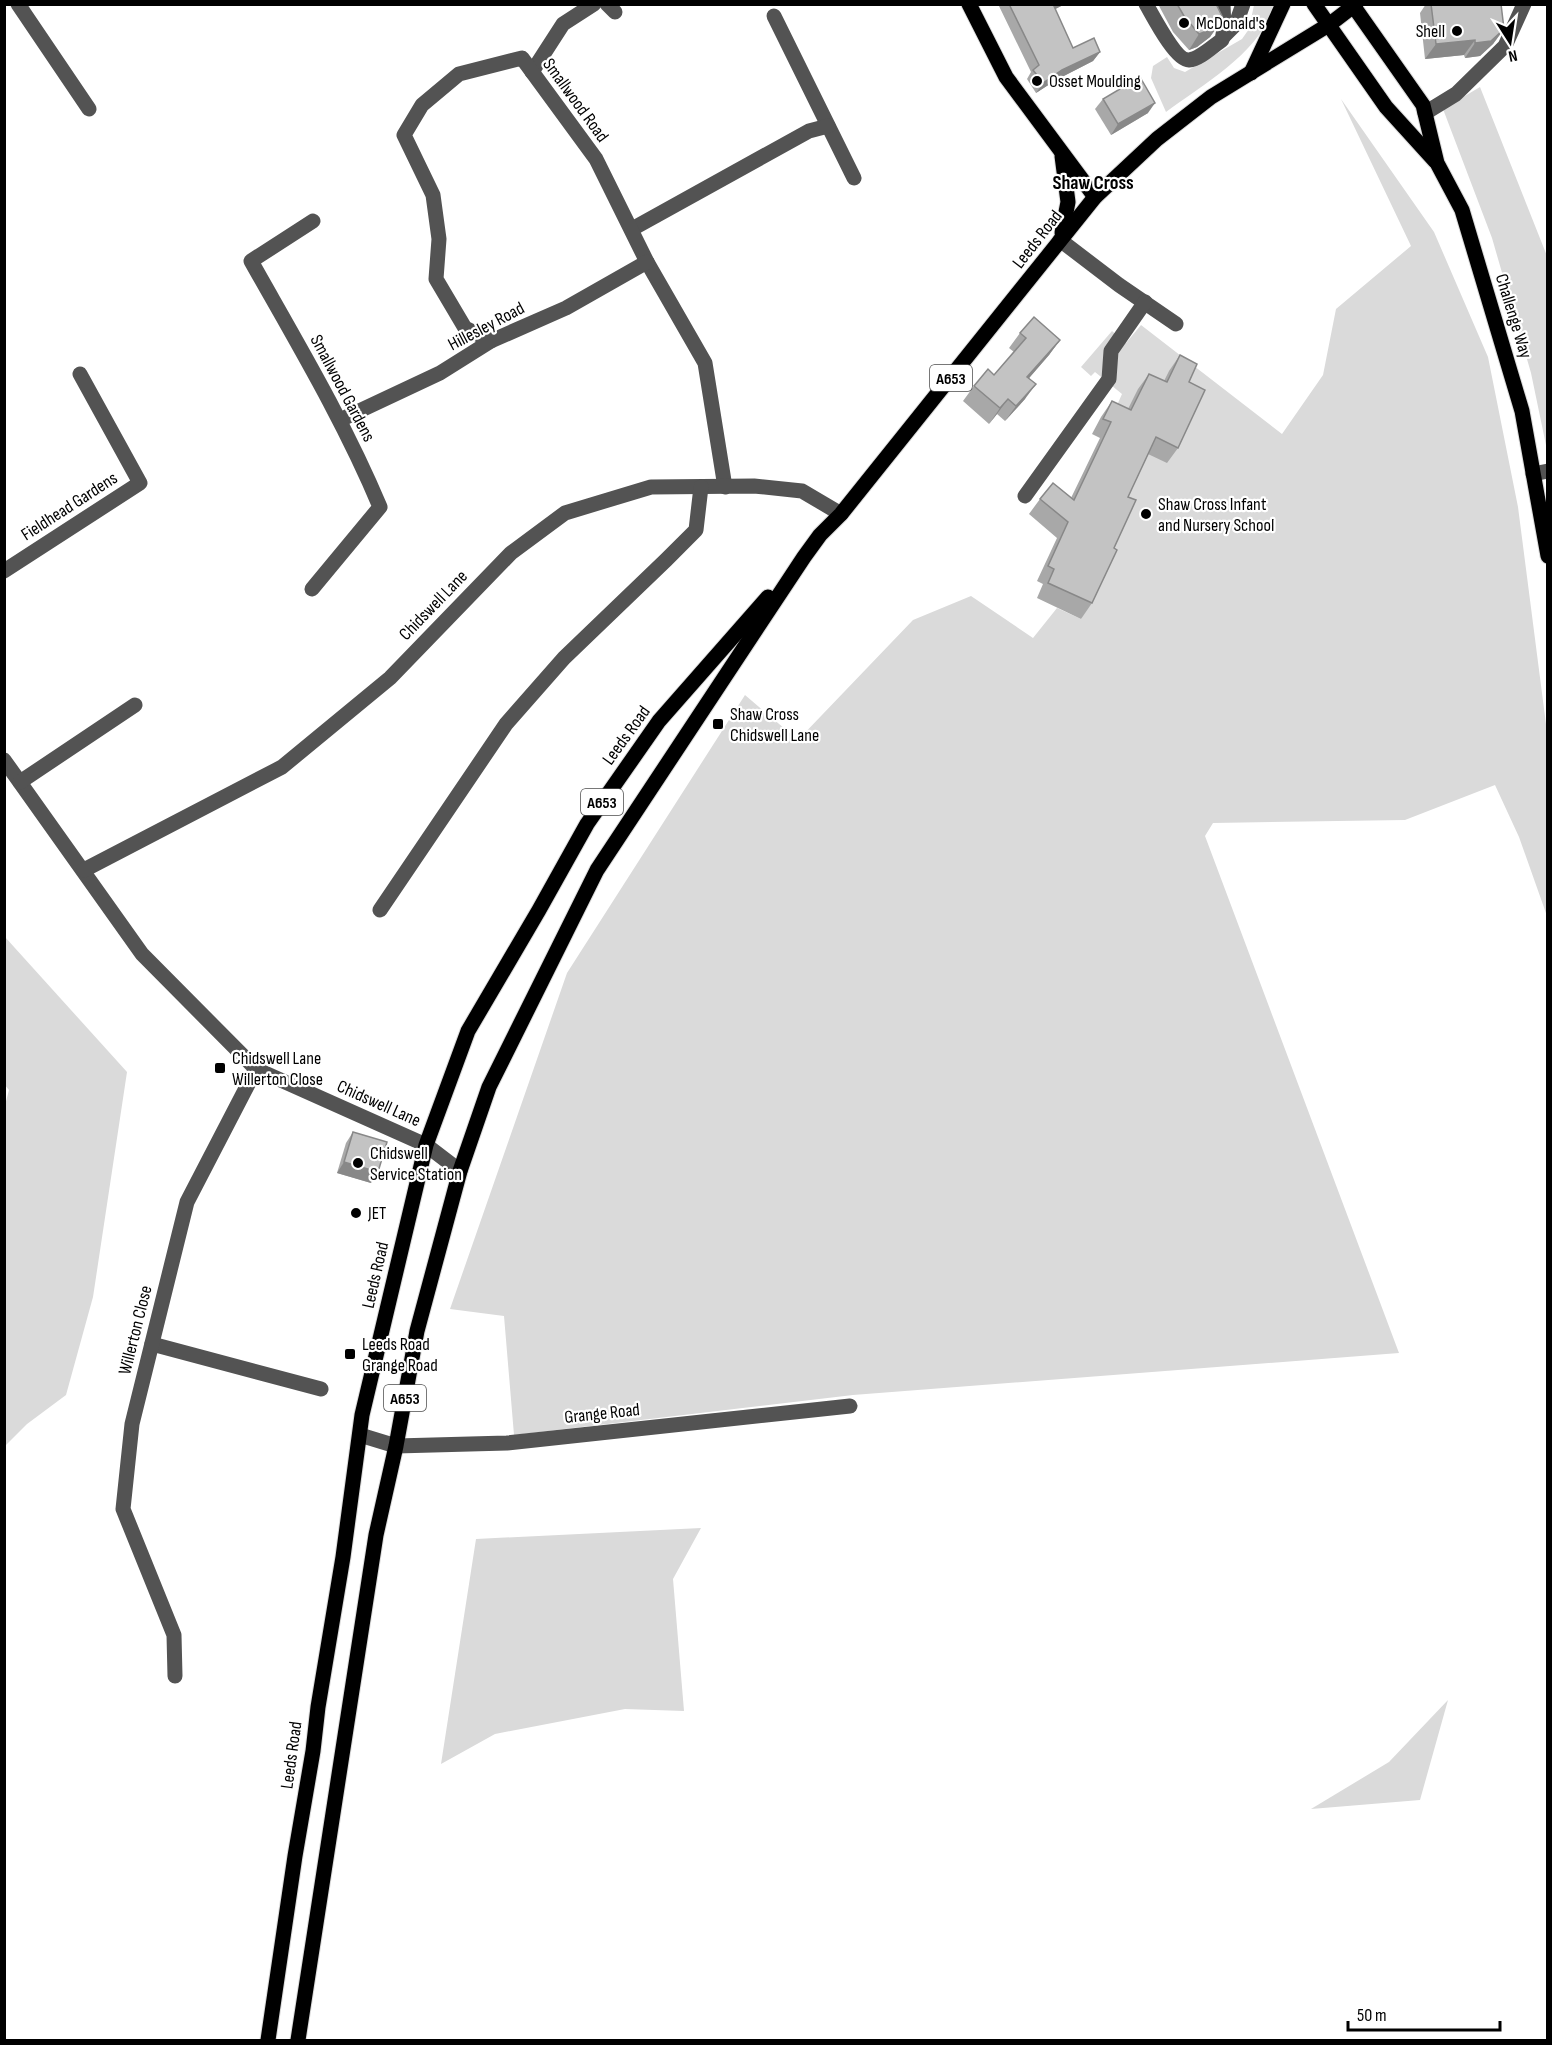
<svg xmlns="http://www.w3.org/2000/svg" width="1552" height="2045" viewBox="0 0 1552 2045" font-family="'Sofia Sans Condensed',sans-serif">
<rect width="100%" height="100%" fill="#fff"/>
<g fill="#dadada">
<path d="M1254,5h20c-14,48 -69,78 -108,107l-15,-34 2,-12 14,-9 7,11 11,4 57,-33 7,-10z"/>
<path d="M1480,87l67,169v194l-16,-77 -39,-135 -49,-129z"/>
<path d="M1341,99l93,133 54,125 30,150 29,225v184l-28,-79 -24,-52 -90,35 -192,3 -8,13 194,517 -546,42 -339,40 -10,-119 -54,-7 117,-336 178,-278 53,45 115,-120 58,-24 62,42 24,-30 24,11 43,-121 32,-100 -31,19 -11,-5 8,-18 -27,-22 -4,4 -10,-9 31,-36 14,12 15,-18 141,109 41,-59 13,-66 75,-63z"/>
<path d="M5,937l122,135 -34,225 -27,98 -39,29 -22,22 -1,-337 5,-19 -5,-6z"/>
<path d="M701,1528l-28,51 11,132 -59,-2 -130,25 -54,30 35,-225z"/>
<path d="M1448,1700l-28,100 -109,9 78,-47z"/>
</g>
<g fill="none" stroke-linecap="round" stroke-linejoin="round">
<defs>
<g id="major">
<path d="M969,4l37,73 89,120"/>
<path d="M1314,4l72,103 49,54"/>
<path d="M1352,4l71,101 14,58 25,47 60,201 26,145"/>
<path d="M1251,73l32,-69"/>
<path d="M1062,156l6,46 -6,31"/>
<path d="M268,2040l27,-184 18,-105 5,-44 25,-150 19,-142 64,-270 42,-114 71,-121 48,-86 72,-103 109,-124"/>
<path d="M298,2040l78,-505 20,-89 21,-115 43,-160 29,-84 108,-217 207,-313 16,-22 21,-21 254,-317 62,-58 54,-42 119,-73 26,-20"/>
</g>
</defs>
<use href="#major" stroke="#dbdbdb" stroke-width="17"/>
<g stroke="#535353" stroke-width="15">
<path d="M18,4l71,105"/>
<path d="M607,4l8,8"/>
<path d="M1146,4c7,12 30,57 43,56 11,-1 24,-14 33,-20l2,-11 -1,-25"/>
<path d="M774,16l80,162"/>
<path d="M1224,36l12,-12 7,-20"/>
<path d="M532,72l31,-48 31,-20"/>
<path d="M1425,113l31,-19 49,-48 19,-42"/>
<path d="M632,229l177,-98 19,-5"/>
<path d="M1060,240l59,45 57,39"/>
<path d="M491,341l-26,-13 -29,-49 3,-40 -6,-44 -29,-60 18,-30 37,-31 63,-16 74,101 51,103 58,101 20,124"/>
<path d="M340,420l100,-47 51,-32 75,-33 81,-46"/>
<path d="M1533,474l15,-3"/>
<path d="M1025,496l84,-117 2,-28 34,-49"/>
<path d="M4,571l136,-88 -60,-109"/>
<path d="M312,589l68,-82c-36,-86 -84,-166 -129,-246l62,-40"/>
<path d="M4,760l138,194 114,115 170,76 34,26"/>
<path d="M20,782l115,-77"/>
<path d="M84,870l198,-103 108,-89 121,-125 54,-40 86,-26 103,-1 48,5 39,23"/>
<path d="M380,910l126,-186 58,-66 102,-98 30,-30 5,-43"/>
<path d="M152,1344l169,45"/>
<path d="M360,1435l36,11 111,-3 343,-37"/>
<path d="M175,1676l-1,-41 -51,-126 9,-85 55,-222 69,-133"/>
</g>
<use href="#major" stroke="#000" stroke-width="15"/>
</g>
<g fill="#a8a8a8">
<path d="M998,4h67l-10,5 18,39 27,4 -7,9 -37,19 -20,13 -9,-14 4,-7z"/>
<path d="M1158,4h61l-1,3 4,9 -12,21 -13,10 -8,3 -16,-18z"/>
<path d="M1426,4h75l3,25 -11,15 -13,12 -15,2 -1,-3 -39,4 -5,-46z"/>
<path d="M1103,99l45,14 -37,22 -16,-26z"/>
<path d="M1020,333l40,7 -11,15 -20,23 -4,21 -20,22 -8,-7 -8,10 -26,-23 11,-15 20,-11 20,-23 -5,-4z"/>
<path d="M1180,355l9,27 -11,66 -11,15 -19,-9 -20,43 -14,51 -22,55 -11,16 -44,-21 6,-14 -6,-3 20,-43 -28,-24 11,-15 31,-1 29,-60 -8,-4 9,-17 11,-16 16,8 10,-20 11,-15 15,7 5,-10z"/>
<path d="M353,1132l18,51 -34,-10 9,-30z"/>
</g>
<g fill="#888">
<path d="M1053,4h12l-19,10z"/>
<path d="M1222,16l-6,9 5,-3 -11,15 -13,10 -8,3 10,-16z"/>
<path d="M1504,29l-11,15 -13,12 -15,2 10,-15z"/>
<path d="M1475,40l-11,15 -39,4 11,-15z"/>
<path d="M1100,52l-7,9 -37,19 -20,13 7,-10 19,-13z"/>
<path d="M1155,103l-7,10 -37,22 7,-11z"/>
<path d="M1060,340l-11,15 -32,37 10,-15z"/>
<path d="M1036,384l-11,15 -20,22 11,-15z"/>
<path d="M1008,399l-11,15 -8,10 11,-16z"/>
<path d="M344,1162l34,10 -7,11 -34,-10z"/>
</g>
<g fill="#c3c3c3" stroke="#888" stroke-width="1.5">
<path d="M1009,4h44l20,44 21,-10 6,14 -38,18 -19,13 -10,-13 6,-5z"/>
<path d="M1177,4h39l6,12 -3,2 2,4 -14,9 -8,3 -15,-18z"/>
<path d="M1431,4h70l3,25 -13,12 -16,2v-3l-39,4z"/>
<path d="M1140,77l15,26 -37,21 -15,-25z"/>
<path d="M1034,317l26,23 -33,37 9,7 -20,22 -8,-7 -8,9 -26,-22 14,-17 6,6 32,-37 -6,-5z"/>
<path d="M1180,355l17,9 -8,18 16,8 -27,58 -22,-11 -28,60 8,3 -22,48 3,2 -25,53 -44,-20 6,-14 -6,-3 20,-44 -28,-23 13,-16 21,17 37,-78 -8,-3 9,-18 19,9 18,-36 18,8z"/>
<path d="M353,1132l34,10 -9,30 -34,-10z"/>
</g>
<g fill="#000" stroke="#fff" stroke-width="2">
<circle cx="1184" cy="23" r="6"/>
<circle cx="1457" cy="31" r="6"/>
<circle cx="1037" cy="81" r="6"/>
<circle cx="1146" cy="514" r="6"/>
<rect x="712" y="718" width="12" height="12" rx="3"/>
<rect x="214" y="1062" width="12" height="12" rx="3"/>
<circle cx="358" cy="1163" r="6"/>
<circle cx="356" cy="1213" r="6"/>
<rect x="344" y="1348" width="12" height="12" rx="3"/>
</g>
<g text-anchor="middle" stroke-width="4.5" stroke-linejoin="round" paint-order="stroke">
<g fill="#fff" stroke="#4c4c4c" stroke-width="1.5">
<rect x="930" y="365" width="42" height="26" rx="4.5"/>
<rect x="581" y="789" width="42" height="26" rx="4.5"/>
<rect x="384" y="1385" width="42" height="26" rx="4.5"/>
</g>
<g font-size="16" font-weight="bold" fill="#000">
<text x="951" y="384">A653</text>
<text x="602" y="808">A653</text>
<text x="405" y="1404">A653</text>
</g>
<g font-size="18" fill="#000" stroke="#fff" text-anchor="start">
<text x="1196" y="29">McDonald's</text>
<text x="1445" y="37" text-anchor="end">Shell</text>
<text x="1049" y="87">Osset Moulding</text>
<text x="1158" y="510">Shaw Cross Infant<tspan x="1158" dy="21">and Nursery School</tspan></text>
<text x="730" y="720">Shaw Cross<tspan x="730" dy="21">Chidswell Lane</tspan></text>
<text x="232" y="1064">Chidswell Lane<tspan x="232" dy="21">Willerton Close</tspan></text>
<text x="370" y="1159">Chidswell<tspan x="370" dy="21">Service Station</tspan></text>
<text x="368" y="1219">JET</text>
<text x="362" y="1350">Leeds Road<tspan x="362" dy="21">Grange Road</tspan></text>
</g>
<g font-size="18" fill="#000" stroke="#fff">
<text transform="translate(576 100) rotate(54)" y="6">Smallwood Road</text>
<text transform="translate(1037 239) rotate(-52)" y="6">Leeds Road</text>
<text transform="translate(1514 316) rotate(73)" y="6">Challenge Way</text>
<text transform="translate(486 326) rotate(-28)" y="6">Hillesley Road</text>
<text transform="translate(343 388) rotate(62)" y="6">Smallwood Gardens</text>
<text transform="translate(69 506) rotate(-33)" y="6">Fieldhead Gardens</text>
<text transform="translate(433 605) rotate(-46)" y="6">Chidswell Lane</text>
<text transform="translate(626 735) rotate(-54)" y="6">Leeds Road</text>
<text transform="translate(379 1103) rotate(24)" y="6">Chidswell Lane</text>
<text transform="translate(375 1275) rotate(-77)" y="6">Leeds Road</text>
<text transform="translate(135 1330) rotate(-76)" y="6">Willerton Close</text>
<text transform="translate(602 1413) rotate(-6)" y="6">Grange Road</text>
<text transform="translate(291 1755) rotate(-82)" y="6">Leeds Road</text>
</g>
<g font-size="20" font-weight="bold" fill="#000" stroke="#fff">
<text x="1093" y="189">Shaw Cross</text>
</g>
</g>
<rect width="1552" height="2045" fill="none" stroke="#000000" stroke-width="12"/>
<g transform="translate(1510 42) rotate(168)" stroke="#ffffff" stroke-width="4.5" paint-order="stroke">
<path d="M0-4.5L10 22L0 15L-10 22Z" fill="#000000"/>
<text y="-9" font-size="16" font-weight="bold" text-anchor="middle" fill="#000000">N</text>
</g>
<path d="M1348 2021v9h152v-9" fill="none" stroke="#000000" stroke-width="3"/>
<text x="1357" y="2021" font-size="18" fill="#000000" stroke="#ffffff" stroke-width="4.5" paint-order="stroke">50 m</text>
</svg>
